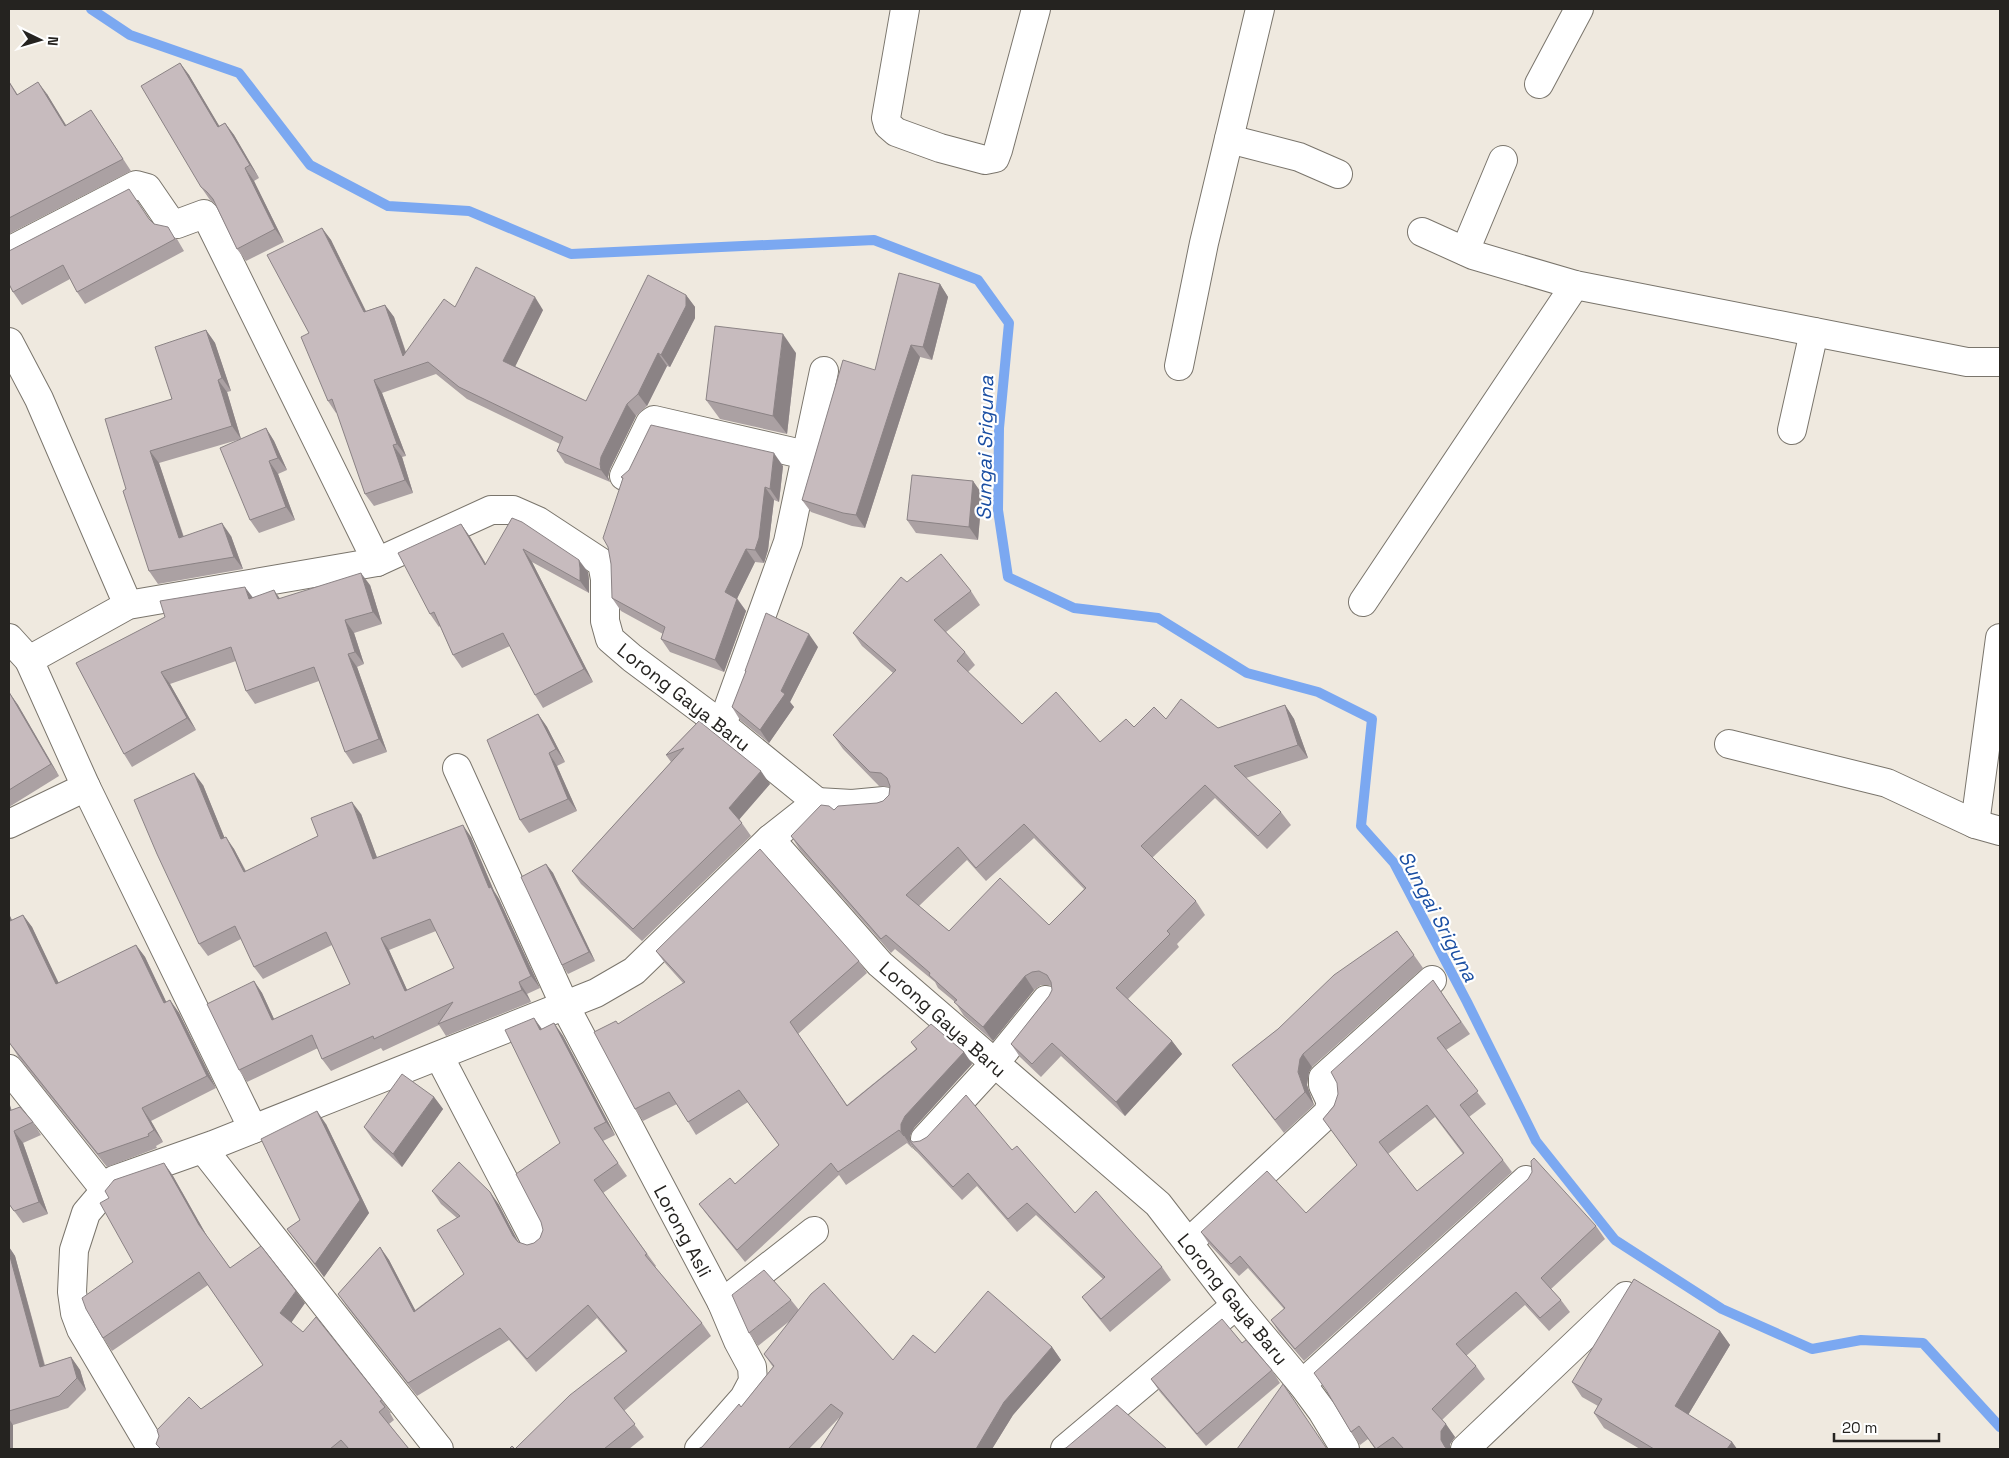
<svg xmlns="http://www.w3.org/2000/svg" width="2009" height="1458" viewBox="0 0 2009 1458" font-family="'Space Grotesk',sans-serif">
<rect width="100%" height="100%" fill="#efe9df"/>
<g fill="none" stroke-linecap="round" stroke-linejoin="round">
<path stroke="#7ba8f1" stroke-width="10" d="M91,9l39,26 109,38 71,92 78,41 81,5 102,43 303,-14 104,40 31,43 -10,105 -1,82 10,67 66,31 84,10 89,55 71,19 54,27 -11,107 33,37 73,139 69,139 79,99 107,69 90,40 49,-9 62,3 77,84"/>
<defs>
<g id="minor">
<path d="M905,9l-19,109 2,7 8,7 44,16 45,12 10,-2 3,-8 38,-141"/>
<path d="M1539,84l40,-75"/>
<path d="M1229,139l70,18 39,17"/>
<path d="M1422,232l51,23 102,30 392,77h33"/>
<path d="M9,251l127,-66 11,3 24,35 6,1 27,-10 4,5 169,343"/>
<path d="M1465,251l38,-91"/>
<path d="M9,342l30,57 89,206"/>
<path d="M1179,366l25,-123 56,-234"/>
<path d="M1792,430l22,-98"/>
<path d="M624,476l26,-53 4,-3 152,35"/>
<path d="M1363,602l212,-317"/>
<path d="M9,638l20,22"/>
<path d="M722,725l66,-183 36,-171"/>
<path d="M1729,744l158,39 88,41 25,-186"/>
<path d="M457,768l108,238 157,297 16,38 14,26 1,14 -9,17 -45,51"/>
<path d="M817,802l35,2 32,-3"/>
<path d="M9,824l77,-37"/>
<path d="M1975,824l25,7"/>
<path d="M439,1056l97,186"/>
<path d="M9,1069l96,121"/>
<path d="M253,1129l-167,-342 -57,-127 99,-55 249,-43 114,-52h22l25,11 64,42 3,16v42l5,18 22,19 90,67 95,77 -47,37 110,125 278,240 78,101 66,79 20,27 23,38"/>
<path d="M925,1139l69,-75 52,-64"/>
<path d="M203,1149l236,300"/>
<path d="M1188,1243l140,-130 3,-11 -8,-17v-7l109,-98"/>
<path d="M722,1303l92,-72"/>
<path d="M1302,1384l224,-204"/>
<path d="M152,1449l-71,-120 -6,-16 -3,-21 2,-42 12,-37 28,-33 99,-35 383,-152 38,-22 136,-132"/>
<path d="M1065,1449l171,-144"/>
<path d="M1465,1449l161,-153"/>
</g>
</defs>
<use href="#minor" stroke="#7a756c" stroke-width="30"/>
<use href="#minor" stroke="#fff" stroke-width="28"/>
</g>
<g fill="#aba1a3" fill-rule="evenodd">
<path d="M180,63l9,12 30,51 6,-3 9,12 25,43 -5,3 30,61 -38,19 -9,-12 -22,-45 -5,-4 -9,-13z"/>
<path d="M9,81l9,14 29,-1 19,32 33,-4 32,49 -122,63z"/>
<path d="M150,220l4,4 23,15 7,12 -99,53 -8,-12 -7,-13 -48,26 -9,-13 -4,-8z"/>
<path d="M322,228l9,12 35,71 19,-6 9,12 12,35 49,-45 88,3 -28,56 71,35 100,-106 9,12v11l-25,49 -3,-1 -20,40 -11,10 -26,53 -2,8 2,5 -45,-19 -8,-12 3,-7 -93,-45 -31,-25 -54,19 24,63 -4,1 11,36 -39,13 -9,-12 -28,-82 -1,1 -8,-12 -19,-68z"/>
<path d="M940,284l8,13 -16,63 -12,-3 -55,171 -13,-2 -41,-14 -9,-12 73,-130z"/>
<path d="M206,330l9,13 16,48 -4,1 14,47 -82,24 25,74 47,-1 12,33 -85,15 -9,-13 -23,-82z"/>
<path d="M796,353l-9,81 -67,-15 -14,-19z"/>
<path d="M266,428l8,13 13,29 -9,4 17,46 -36,13 -9,-13z"/>
<path d="M783,466l-4,36 -5,-2 -6,50 -4,13 -9,-1 -18,36 9,13 -22,61 -54,-20 -9,-13 2,-5 -42,-23 -9,-13 11,-118 -2,-3z"/>
<path d="M973,481l9,13 -4,46 -62,-7 -9,-13z"/>
<path d="M512,518l76,54 1,8v13l-57,-31 61,120 -50,26 -8,-13 -25,-49 -48,22 -9,-13 -13,-29 -1,1 -9,-13 31,-90 9,13 16,27z"/>
<path d="M907,582l64,9 9,14 -34,27 19,20 10,13 -7,7 54,52 78,18 34,-15 32,-8 52,9 67,-23 9,14 14,39 -62,20 35,34 10,13 -24,24 -52,-51 -63,60 44,43 9,14 -28,29 2,3 -51,52 44,42 10,13 -57,62 -64,-60 -20,21 -21,-20 -9,-13 38,-48 3,-6v-4l-4,-1h-7l-7,5 -41,51 -29,-25 -9,-14 -17,-14 -3,-6 -40,-33 -4,4 -91,-103 -9,-14 43,-26 43,-7 6,-2 6,-6 1,-8 -11,-1 -36,-37 -10,-14 60,-62 -31,-27 -9,-13zM1034,838l50,51 -35,36 -100,6 -30,-25 48,-46 19,21z"/>
<path d="M370,585l12,39 -28,9 10,31 -7,3 30,85 -34,12 -8,-12 -26,-71 -64,23 -9,-13 -10,-30 -66,23 26,46 -64,37 -8,-13 -48,-91 176,-65 28,1z"/>
<path d="M818,647l-28,55 4,5 -25,36 -29,-23 -8,-13 14,-35 -1,-1z"/>
<path d="M9,693l9,12 41,71 -50,31z"/>
<path d="M538,714l9,13 18,35 -8,4 20,45 -48,22 -9,-13z"/>
<path d="M699,721l71,63 -31,35 12,17 -109,105 -61,-57 -9,-13 99,-109 -5,-7z"/>
<path d="M203,785l21,52 10,12 12,22 72,-35 43,-22 16,44 94,-21 23,54 5,8 41,89 -13,6 4,8 -85,34 -7,-11 -56,26 -2,-3 -50,23 -9,-12 -4,-11 -71,34 -8,-12 15,-89 8,12 12,26 76,-35 -18,-39 -69,34 -9,-12 -13,-28 -33,17 -9,-12zM436,931l18,37 -47,22 -18,-40z"/>
<path d="M546,864l7,9 42,88 -27,13 -6,-9z"/>
<path d="M9,914l3,6 11,-5 9,12 26,56 78,-38 9,12 21,45 4,-2 9,13 37,75 -65,33 12,21 -7,4 1,2 -50,19 -88,-109 -8,-13 -2,-3z"/>
<path d="M1397,931l26,37 -111,99 -3,5 -2,13 7,20 -30,28 -43,-56 -9,-12 46,-36z"/>
<path d="M656,951l203,10 8,12 -69,61 49,71 69,-56 -5,-7 53,10 8,12 -58,64 -4,8v4l3,2 99,8 63,63 87,54 9,13 -61,52 -19,-23 -9,-12 21,-18 -67,-64 -19,17 -40,-46 -15,14 -46,-49 -6,-8 3,6 -6,-6 -61,42 -7,-10 -94,87 -37,-46 -9,-12 36,-20 44,-39 -31,-43 -52,33 -19,-31 -34,17 -8,-12 48,-126 -18,-20z"/>
<path d="M1433,980l37,54 -24,16 40,54 -17,13 34,43 9,12 -208,189 -25,-29 -8,-12 13,-11 -36,-41 -9,8 -30,-32 -8,-12 105,-19 51,-48 -34,-46zM1435,1117l28,37 -46,37 -29,-37z"/>
<path d="M534,1018l8,11 12,-6 9,13 52,99 -12,6 24,35 -24,17 53,73 -1,1 47,56 9,13 -87,75 20,26 -15,12h-120h6l111,-97 -29,-34 -61,54 -27,-32 -92,56 -70,-89 -9,-13 42,-47 9,13 26,50 49,-36 -7,-56 -16,-14 -9,-13 58,1 9,13 19,37 9,3 7,-2 6,-5 3,-8 17,-87z"/>
<path d="M434,1097l9,12 -41,58 -29,-27 -9,-13z"/>
<path d="M9,1102l2,8 22,12 8,13 -18,8 25,71 -25,9 -14,-19z"/>
<path d="M326,1124l43,89 -45,64 -28,-36 -9,-12 13,-9z"/>
<path d="M164,1163l9,13 34,60 23,32 75,35 -14,19 91,78 9,13h-1l4,7 -5,4 20,25h-249l-4,-5 45,-35 62,-44 -55,-80 -96,66 -9,-13 30,-76z"/>
<path d="M1596,1226l9,13 -54,50 10,11 9,12 -21,19 -24,-26 -59,51 10,10 9,13 -43,41 13,17 -5,7v5h-75l-7,-10 -8,6 -9,-13 -23,-39z"/>
<path d="M9,1247l6,9 30,109 26,-8 9,13 6,20 -18,18 -55,17 -4,24z"/>
<path d="M791,1300l8,10 94,50 42,-7 117,-6 9,13 -48,55 -21,34h-172l20,-32 -31,32h-111l4,-2 39,-40 32,-40 -9,-13 27,-34 -33,26 -9,-13z"/>
<path d="M1720,1331l10,14 -42,70 44,27 5,7h-97l-36,-21 -10,-15 4,-7 -16,-9 -10,-15z"/>
<path d="M1242,1343l30,27 8,13 -74,63 -46,-54 -9,-13z"/>
</g>
<g fill="#8b8385">
<path d="M180,63l9,12 38,64 -9,-12z"/>
<path d="M38,82l9,12 27,44 -9,-12z"/>
<path d="M225,123l9,12 25,43 -9,-13z"/>
<path d="M245,168l9,13 30,61 -9,-13z"/>
<path d="M322,228l9,12 41,84 -8,-12z"/>
<path d="M940,284l8,13 -16,63 -9,-13z"/>
<path d="M686,295l9,12v11l-25,49 -9,-12z"/>
<path d="M535,297l8,13 -31,63 -9,-12z"/>
<path d="M385,305l9,12 17,52 -8,-13z"/>
<path d="M206,330l9,13 16,48 -9,-13z"/>
<path d="M783,334l13,19 -9,81 -14,-18z"/>
<path d="M911,345l9,12 -55,171 -9,-13z"/>
<path d="M658,353l9,13 -20,40 -9,-12z"/>
<path d="M218,380l9,12 14,47 -9,-13z"/>
<path d="M374,380l8,13 24,63 -9,-12z"/>
<path d="M627,404l9,12 -26,53 -2,8 2,5 -9,-12 -1,-6 1,-7z"/>
<path d="M266,428l8,13 13,29 -9,-12z"/>
<path d="M393,445l9,12 11,36 -8,-13z"/>
<path d="M150,451l9,12 29,88 -9,-13z"/>
<path d="M774,453l9,13 -4,36 -9,-13z"/>
<path d="M269,461l9,13 17,46 -9,-13z"/>
<path d="M973,481l9,13 -4,46 -9,-13z"/>
<path d="M765,487l9,13 -6,50 -4,13 -9,-13z"/>
<path d="M222,523l9,13 12,33 -9,-12z"/>
<path d="M461,524l9,13 24,41 -9,-13z"/>
<path d="M523,549l9,13 61,120 -9,-13z"/>
<path d="M746,549l9,13 -21,43 -9,-13z"/>
<path d="M579,560l9,12 1,8v13l-9,-12z"/>
<path d="M361,573l9,12 12,39 -9,-12z"/>
<path d="M245,587l9,12h-5z"/>
<path d="M274,590l9,13 -5,-4z"/>
<path d="M737,599l9,12 -22,61 -9,-12z"/>
<path d="M345,620l9,13 10,31 -9,-12z"/>
<path d="M809,634l9,13 -28,55 4,5 -25,36 -9,-13 21,-39z"/>
<path d="M348,654l9,13 30,85 -8,-13z"/>
<path d="M161,672l9,12 26,46 -9,-12z"/>
<path d="M9,692l9,13 41,71 -8,-12z"/>
<path d="M1285,705l9,14 14,39 -10,-13z"/>
<path d="M538,714l9,13 18,35 -9,-13z"/>
<path d="M549,753l8,13 20,45 -9,-12z"/>
<path d="M761,771l9,13 -32,37 -9,-13z"/>
<path d="M194,773l9,12 27,66 -9,-12z"/>
<path d="M352,802l9,12 21,57 -9,-12z"/>
<path d="M463,825l8,12 23,54 5,8 41,89 -9,-12 -42,-88z"/>
<path d="M226,837l8,12 18,35 -8,-12z"/>
<path d="M546,864l7,9 42,88 -6,-9z"/>
<path d="M9,914l9,19 -9,-14z"/>
<path d="M23,915l9,12 33,69 -9,-12z"/>
<path d="M381,938l8,12 24,53 -8,-12z"/>
<path d="M136,945l9,12 28,59 -9,-13z"/>
<path d="M1025,976l9,14 -41,51 -10,-14z"/>
<path d="M254,981l8,12 18,39 -8,-12z"/>
<path d="M519,982l8,12 4,8 -9,-12z"/>
<path d="M170,1000l9,13 37,75 -9,-12z"/>
<path d="M534,1018l9,13 -3,-1z"/>
<path d="M554,1023l9,13 52,99 -9,-13z"/>
<path d="M1172,1041l10,13 -57,62 -9,-14z"/>
<path d="M964,1052l8,12 -58,64 -4,8v6l-3,-4 6,11 -12,-18v-7l4,-8z"/>
<path d="M1303,1054l9,13 -3,5 -2,13 7,20 -9,-13 -7,-20 2,-13z"/>
<path d="M434,1097l9,12 -41,58 -9,-13z"/>
<path d="M9,1102l7,22 -7,-11z"/>
<path d="M142,1108l9,13 12,21 -9,-12z"/>
<path d="M317,1111l9,13 43,89 -45,64 -9,-13z"/>
<path d="M14,1131l9,12 25,71 -9,-12z"/>
<path d="M164,1163l9,13 35,62 -9,-13z"/>
<path d="M490,1192l9,13 23,44 -9,-13z"/>
<path d="M9,1247l6,9 33,123 -8,-12 -31,-114z"/>
<path d="M380,1247l9,13 34,65 -9,-13z"/>
<path d="M296,1291l9,12 -16,23 -9,-13z"/>
<path d="M1720,1331l10,14 -45,75 -10,-14z"/>
<path d="M1052,1347l9,13 -48,55 -21,34h-16l28,-47z"/>
<path d="M71,1357l9,13 6,20 -9,-12z"/>
<path d="M9,1419l4,6v24h-4z"/>
<path d="M1446,1424l9,13 -5,7v5h-4l-5,-9v-9z"/>
<path d="M1732,1442l5,7h-10z"/>
</g>
<g fill="#c7bbbe" stroke="#8b8385" fill-rule="evenodd">
<path d="M180,63l38,64 7,-4 25,42 -5,3 30,61 -38,20 -24,-50 -6,-7 -6,-5 -60,-101z"/>
<path d="M9,82l8,13 21,-13 27,44 26,-16 32,49 -114,59z"/>
<path d="M129,189l20,30 5,5 14,3 7,12 -98,53 -14,-27 -50,27 -4,-8v-33z"/>
<path d="M322,228l42,84 21,-7 18,51 41,-57 11,8 21,-40 59,30 -32,64 83,40 62,-126 38,20v11l-25,49 -3,-2 -20,41 -11,10 -26,53 -1,7 1,6 -44,-19 6,-14 -104,-50 -31,-25 -54,18 23,64 -4,1 12,35 -40,14 -33,-95 -4,2 -27,-64 8,-4 -42,-78z"/>
<path d="M899,273l41,11 -17,63 -12,-2 -55,170 -13,-2 -41,-13 41,-140 32,10z"/>
<path d="M715,326l68,8 -10,82 -67,-16z"/>
<path d="M206,330l16,48 -4,2 14,46 -82,25 29,87 43,-15 12,34 -85,14 -26,-80 3,-2 -21,-70 67,-20 -17,-52z"/>
<path d="M651,425l123,28 -4,36 -5,-2 -6,51 -4,12 -9,-1 -21,43 12,7 -22,61 -54,-21 4,-12 -53,-29 -1,-34 -3,-17 -5,-9 20,-60 -2,-1 8,-7z"/>
<path d="M266,428l12,30 -9,3 17,46 -36,13 -30,-72z"/>
<path d="M912,475l61,6 -4,46 -62,-7z"/>
<path d="M512,518l10,4 57,38 1,8v13l-57,-32 61,120 -49,26 -32,-62 -50,22 -19,-43 -4,2 -32,-61 63,-29 24,41z"/>
<path d="M941,554l30,37 -37,29 31,32 -8,9 65,63 34,-32 44,50 26,-23 8,8 20,-20 12,12 15,-20 37,29 67,-23 13,40 -64,21 47,46 -23,24 -53,-51 -64,61 55,55 -29,30 3,3 -54,54 56,53 -56,61 -64,-59 -20,21 -21,-20 38,-48 3,-6 -1,-8 -4,-7 -8,-4 -7,1 -7,4 -42,51 -29,-25 3,-2 -28,-25 1,-2 -44,-38 -5,4 -90,-103 30,-31 8,1 5,4 4,-4 39,-3 6,-2 6,-6 1,-9 -3,-8 -6,-5 -11,-1 -37,-37 63,-65 -43,-37 48,-56 6,5zM1024,824l62,64 -37,37 -49,-47 -51,53 -43,-36 52,-48 18,21z"/>
<path d="M361,573l12,39 -28,8 10,32 -7,2 31,85 -34,13 -31,-85 -68,24 -15,-44 -70,25 26,46 -63,36 -48,-91 89,-46 -5,-16 85,-14 4,12 25,-9 4,9z"/>
<path d="M766,613l43,21 -28,57 4,3 -25,36 -28,-23 14,-36h-1z"/>
<path d="M9,692l42,72 -42,26z"/>
<path d="M538,714l18,35 -7,4 19,46 -48,21 -33,-80z"/>
<path d="M699,721l62,50 -32,37 13,15 -109,106 -61,-58 112,-123 -18,7z"/>
<path d="M194,773l27,66 5,-2 18,35 74,-36 -7,-18 41,-16 21,57 90,-34 26,63 2,-1 40,89 -12,6 3,8 -84,34 15,-22 -79,37 -1,-3 -51,23 -10,-24 -73,35 -32,-66 47,-23 18,39 78,-36 -24,-52 -72,35 -19,-41 -36,18 -42,-90 -23,-54zM430,919l24,49 -49,23 -24,-53z"/>
<path d="M760,849l99,112 -69,61 57,84 70,-57 -6,-7 20,-18 33,28 -59,64 -4,8v7l3,5 -5,-6 -61,42 -7,-9 -94,87 -38,-46 31,-26 5,6 44,-39 -40,-55 -51,32 -19,-30 -34,17 -41,-77 22,-11 2,3 67,-42 -29,-31z"/>
<path d="M546,864l43,88 -27,13 -41,-88z"/>
<path d="M23,915l33,69 80,-39 28,58 6,-3 37,76 -65,32 12,22 -6,4 1,2 -51,18 -87,-109 -2,-3v-123l1,2z"/>
<path d="M1397,931l17,24 -111,99 -3,5 -2,13 7,20 -30,28 -43,-55 46,-36 56,-54z"/>
<path d="M1433,980l28,42 -24,16 41,53 -18,14 43,55 -208,189 -24,-29 14,-12 -45,-52 -9,8 -30,-32 66,-61 39,42 51,-48 -34,-46 11,-13 4,-12 -1,-11 -6,-11zM1427,1105l37,48 -47,38 -38,-49z"/>
<path d="M534,1018l6,12 14,-7 52,99 -12,6 24,35 -24,17 53,74 -2,1 57,68 -88,75 21,26 -31,25h-95l3,-3 3,3 55,-54 57,-44 -39,-46 -61,54 -27,-31 -92,55 -70,-89 42,-47 34,65 50,-38 -27,-44 23,-14 -28,-25 27,-29 31,30 23,44 5,6 9,3 7,-2 6,-5 3,-8 -2,-8 -25,-48 44,-31 -55,-113z"/>
<path d="M402,1074l32,23 -41,57 -29,-27z"/>
<path d="M966,1095l46,55 5,-4 58,67 21,-22 66,76 -61,52 -19,-22 23,-20 -78,-74 -19,16 -40,-46 -15,14 -46,-49 6,4 7,-1 7,-4z"/>
<path d="M20,1107l13,15 -19,9 25,71 -25,9 -5,-7v-93z"/>
<path d="M317,1111l43,89 -45,64 -28,-35 13,-9 -39,-81z"/>
<path d="M1534,1158l62,68 -55,52 20,22 -21,18 -24,-26 -60,52 20,22 -44,43 14,15 -5,7v9l4,7 4,2h-45l-11,-12 -17,12 -17,-23 -8,6 -25,-42 -12,-17 214,-194 4,-7 -1,-11z"/>
<path d="M164,1163l35,62 31,43 31,-22 35,45 -16,22 23,19 13,-15 66,83 -2,1 5,6 -6,5 30,37h-60l-8,-9 -11,9h-169l-5,-5 3,-8 -2,-6 32,-33 12,12 62,-44 -64,-93 -96,66 -17,-29 -4,-11 51,-36 -33,-59 9,-5 -4,-7 9,-11z"/>
<path d="M9,1253l31,114 31,-10 6,21 -18,18 -50,15z"/>
<path d="M764,1270l27,30 -42,33 -17,-38z"/>
<path d="M1634,1279l86,52 -45,75 57,36 -5,7h-73l-60,-36 8,-14 -30,-17z"/>
<path d="M824,1283l69,77 20,-25 22,18 53,-62 64,56 -48,55 -28,47h-156l23,-36 -12,-9 -43,45h-90l4,-2 37,-43 2,3 33,-41 -10,-12 47,-60z"/>
<path d="M1222,1319l20,24 4,-3 26,30 -75,64 -46,-55z"/>
<path d="M1283,1384l44,65h-90z"/>
<path d="M1117,1405l50,44h-105l4,-1z"/>
</g>
<g text-anchor="middle" stroke-width="4.5" stroke-linejoin="round" paint-order="stroke">
<g font-size="19" fill="#252320" stroke="#fff">
<text transform="translate(684 697) rotate(38)" y="7">Lorong Gaya Baru</text>
<text transform="translate(943 1019) rotate(42)" y="7">Lorong Gaya Baru</text>
<text transform="translate(683 1231) rotate(62)" y="7">Lorong Asli</text>
<text transform="translate(1233 1299) rotate(51)" y="7">Lorong Gaya Baru</text>
</g>
<g font-size="20" font-style="italic" fill="#1a4ea2" stroke="#fff">
<text transform="translate(985 448) rotate(-89)" y="7">Sungai Sriguna</text>
<text transform="translate(1438 916) rotate(62)" y="7">Sungai Sriguna</text>
</g>
</g>
<rect width="2009" height="1458" fill="none" stroke="#252320" stroke-width="20"/>
<g transform="translate(40 40) rotate(95)" stroke="#ffffff" stroke-width="4" paint-order="stroke">
<path d="M0-4L9 19L0 12L-9 19Z" fill="#252320"/>
<text y="-8" font-size="14" font-weight="bold" text-anchor="middle" fill="#252320">N</text>
</g>
<path d="M1834 1433v8h105v-8" fill="none" stroke="#252320" stroke-width="2.5"/>
<text x="1842" y="1433" font-size="15" fill="#252320" stroke="#ffffff" stroke-width="4" paint-order="stroke">20 m</text>
</svg>
